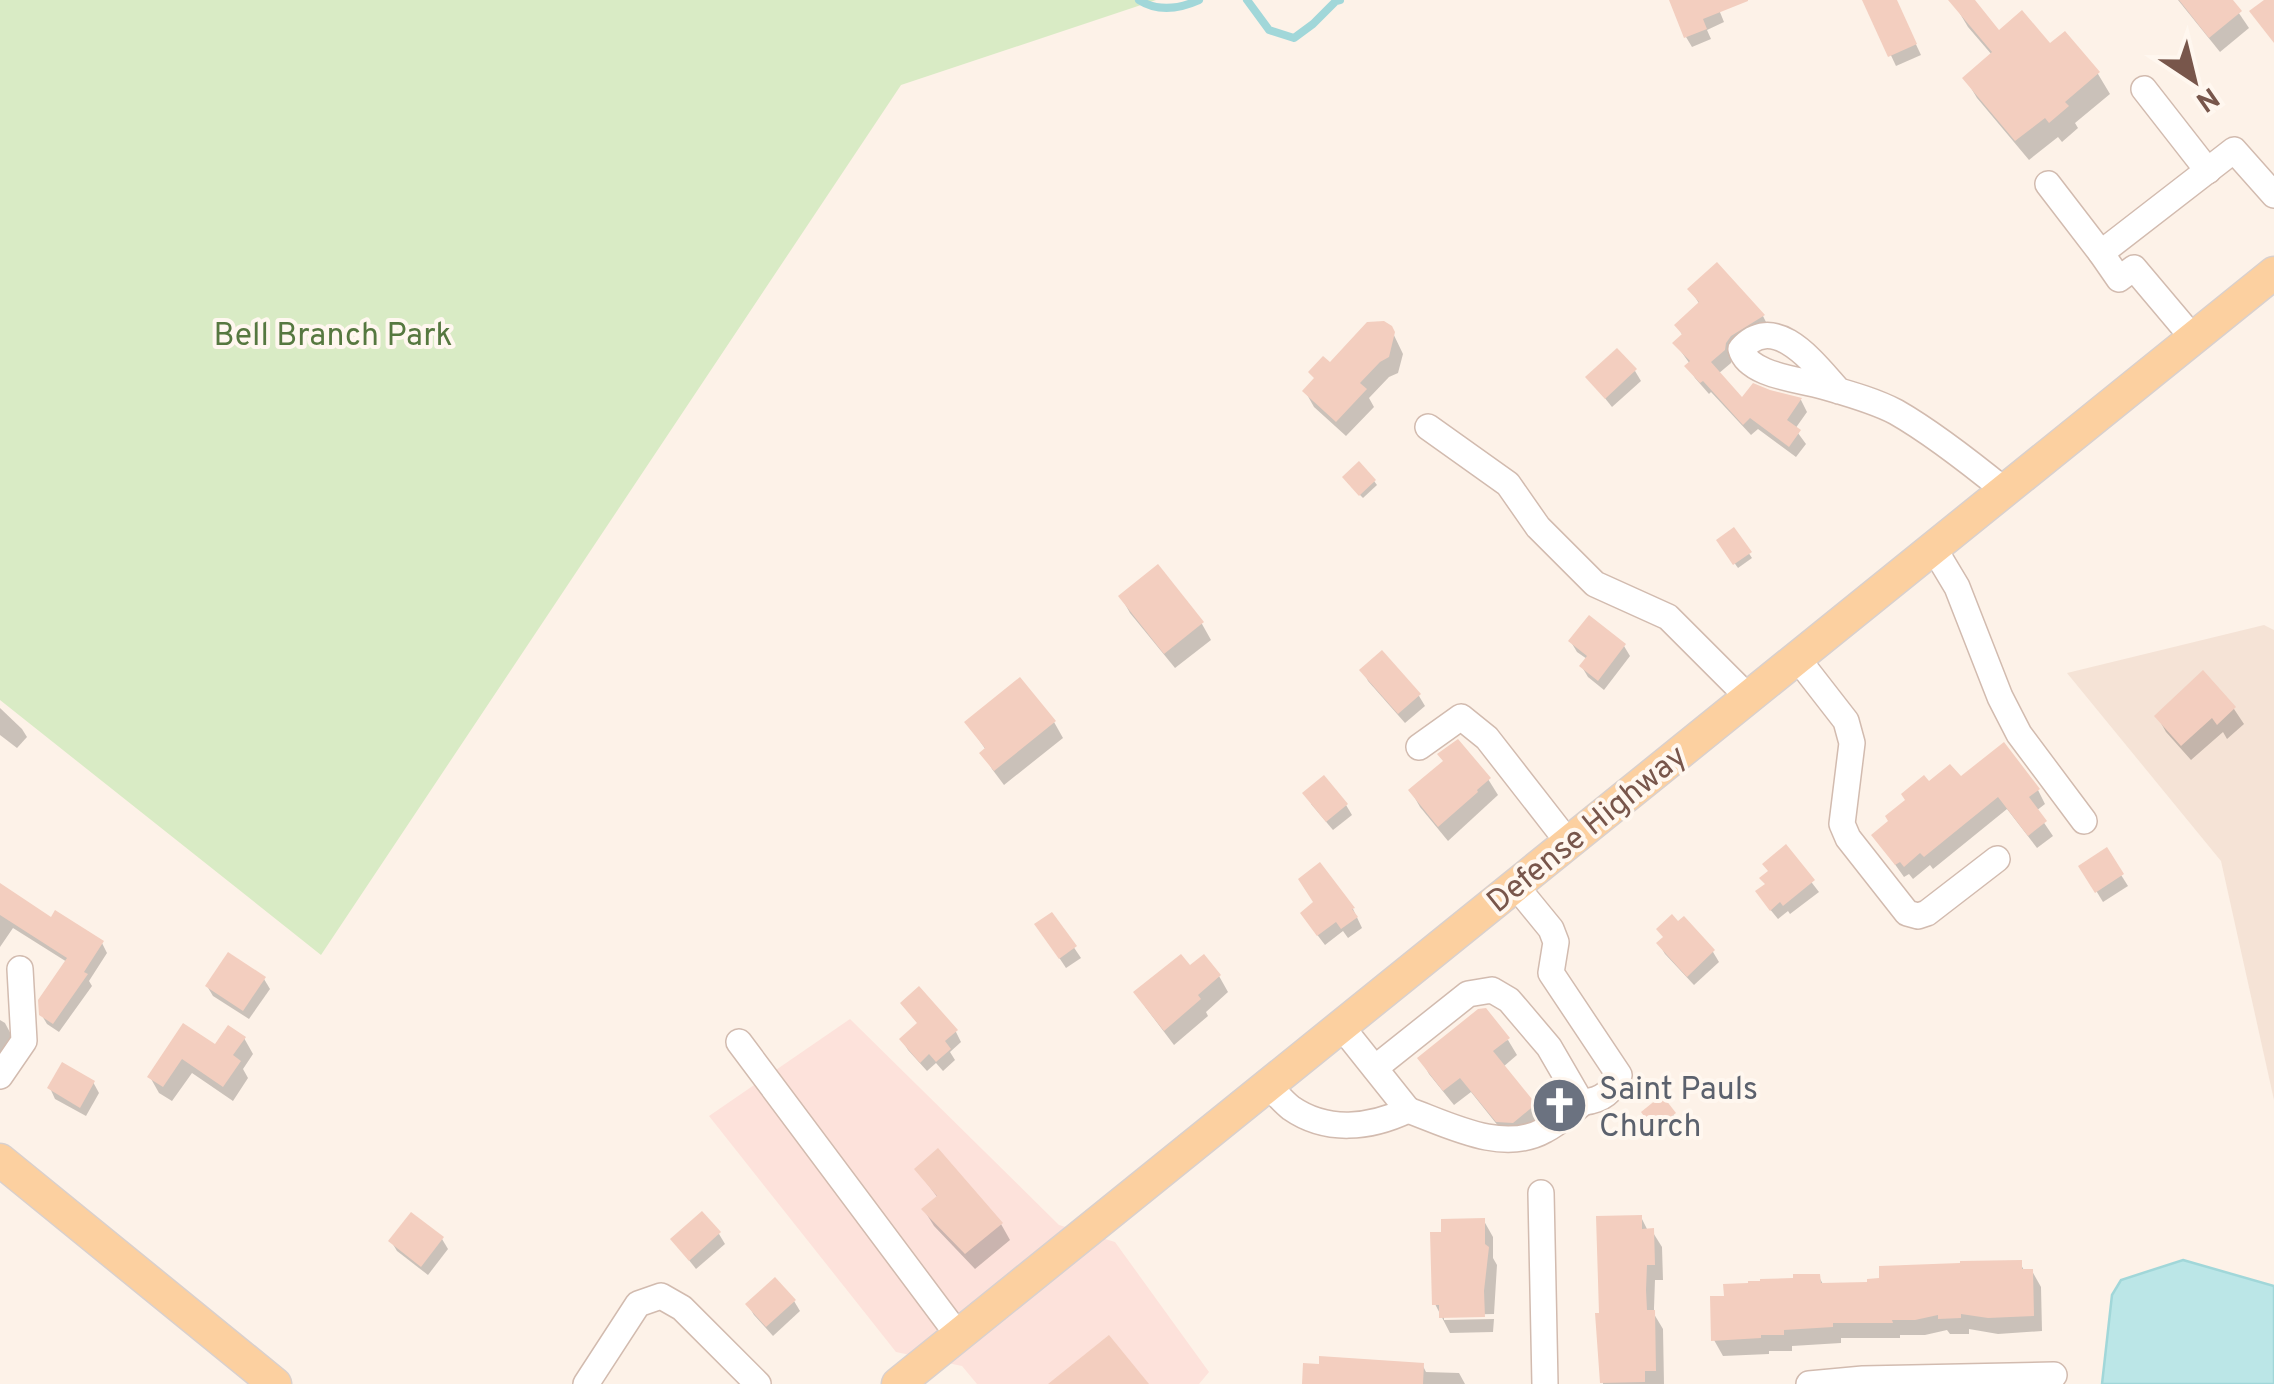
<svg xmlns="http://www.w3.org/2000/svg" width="2274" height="1384" viewBox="0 0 2274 1384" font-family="Overpass,sans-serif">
<rect width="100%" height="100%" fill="#fdf2e8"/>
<path fill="#f5e3d6" d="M2264,625l10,5v470l-53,-239 -154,-188z"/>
<path fill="#fde2db" d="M850,1019l209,206 56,17 94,130 -10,12h-222l-15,-18 -66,-14 -187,-236z"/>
<path fill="#d9ebc5" d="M0,0h1156l-255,85 -580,870 -321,-255z"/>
<path fill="#bbe6e7" stroke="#a1d7d9" stroke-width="2.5" d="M2183,1260l91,26v98h-172l10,-89 9,-15z"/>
<g fill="#0003">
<path d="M1680,0h35l9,22 -17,8 4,9 -19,8 -6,-10z"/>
<path d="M1878,0h17l26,55 -25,11 -29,-61z"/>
<path d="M1965,0h7l27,33 51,14 15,-13 33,40 12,20 -35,29 3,5 -16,14 -4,-5 -29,23 -52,-62 -12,-20 27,-23 -24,-28 -12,-20z"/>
<path d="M2178,0h52l19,28 -29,24z"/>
<path d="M1690,289l73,27 6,12 -37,28 -1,7 -13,11 25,27 27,-8 31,7 6,12 -12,17 11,15 -10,13 -38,-28 -7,6 -40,-43 -2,2 -14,-16 -7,-12 2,-2 -15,-21 8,-7 -6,-10 23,-21z"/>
<path d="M1391,329l12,25 -5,19 -9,4 -20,21 5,9 -28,29 -32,-29 -9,-16 25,-25z"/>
<path d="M1635,371l6,10 -29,26 -24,-30z"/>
<path d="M1374,481l3,4 -14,13 -16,-16z"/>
<path d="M1734,531l18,27 -14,10 -19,-27z"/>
<path d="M1158,568l44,56 9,16 -36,28 -45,-55 -9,-16z"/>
<path d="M1571,642l53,4 6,10 -26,34 -16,-13 -6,-10 5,-8 -10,-7z"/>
<path d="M1363,671l56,25 6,10 -20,17 -37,-42z"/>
<path d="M2203,674l31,35 10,15 -17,15 -4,-7 -32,28 -25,-28 -9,-16z"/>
<path d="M0,708l22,21 5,8 -10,11 -17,-13z"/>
<path d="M1054,722l9,16 -59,47 -12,-16 -9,-16 3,-3 -19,-27z"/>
<path d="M1445,763l43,16 10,16 -50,46 -28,-34 -9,-16z"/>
<path d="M1960,780l78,10 7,14 -9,7 17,25 -16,12 -30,-39 -74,60 -3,-4 -17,14 -4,-5 -5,3 -30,-42 54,-51z"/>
<path d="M1311,804l35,1 6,10 -19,15z"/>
<path d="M1785,848l34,44 -29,22 -2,-3 -10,8 -14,-17 3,-16z"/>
<path d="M2106,851l22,35 -25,16 -22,-36z"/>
<path d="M1320,866l33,43 9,19 -14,10 -5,-7 -18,14 -16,-21 7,-20z"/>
<path d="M0,886l51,35 51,22 5,10 -18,28 3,5 -33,46 -12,-8 -6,-10 26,-52 -54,-34 -13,19z"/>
<path d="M1052,915l29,43 -15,10 -22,-33z"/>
<path d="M1683,920l30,32 6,10 -25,23 -29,-31 -6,-10z"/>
<path d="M1189,969l30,7 9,16 -22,20 2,4 -34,29 -28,-37 -9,-15z"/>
<path d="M264,979l6,10 -21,30 -36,-23 -6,-10z"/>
<path d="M903,1004l53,28 5,10 -11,10 5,8 -12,11 -7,-8 -9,8 -19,-21 -6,-10 17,-15z"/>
<path d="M0,1020l5,3 9,17 -14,26z"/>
<path d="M184,1026l32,22 28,-10 9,16 -10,15 5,9 -15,23 -41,-28 -20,28 -13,-8 -9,-16z"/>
<path d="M1508,1040l9,15 -14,12 31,39 9,15 -36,16 -36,-45 -17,13 -25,-31 -9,-16z"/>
<path d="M93,1082l6,11 -13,23 -31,-17 -5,-11z"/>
<path d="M1662,1099l14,19 -18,13 -14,-19z"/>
<path d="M917,1170l84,54 9,16 -35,29 -41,-43 -10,-16 14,-12z"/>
<path d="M1641,1217l7,14h4l10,16 1,33h-8l-1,28v6l9,15 1,55h-61l-1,-69z"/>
<path d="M1484,1221l9,16v21l4,7 -3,49 -50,1v5l50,-1 -1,13 -43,1 -15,-29z"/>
<path d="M719,1234l6,10 -29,25 -23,-29z"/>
<path d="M442,1239l6,10 -20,26 -31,-24 -6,-10z"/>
<path d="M2020,1263l5,9 7,-1 9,16 1,44 -44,3 -29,-5v5h-19l-3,-4 -22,5h-25v3h-59v5l-49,3v5h-23v3l-46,2 -9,-16 105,-63 5,9 45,-2z"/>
<path d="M794,1301l6,10 -27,25 -19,-21 -6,-10z"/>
<path d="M1423,1366l3,6 33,1 6,11h-161z"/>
</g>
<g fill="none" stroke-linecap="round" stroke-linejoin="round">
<g stroke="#a1d7d9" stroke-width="8">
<path d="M1139,0c19,12 40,9 60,0"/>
<path d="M1247,0l22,30 25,8 19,-14 23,-23 4,-1"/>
</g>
</g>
<g fill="#f3cebf">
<path d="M1669,0h79v1l-45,18 4,10 -23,9z"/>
<path d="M1862,0h35l20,44 -29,13z"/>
<path d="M1948,0h27l24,30 23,-20 28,33 15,-12 35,41 -35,30 4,4 -20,17 -4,-5 -30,23 -53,-63 30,-26z"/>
<path d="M2179,0h54l9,11 -33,27z"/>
<path d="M2264,0h10v43l-25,-32z"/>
<path d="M1717,262l48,53 -34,21 -5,7 -1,7 -14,12 31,35 11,-14 17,7 32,8 -15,22 14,10 -12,17 -39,-29 -7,7 -40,-44 -3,2 -16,-17 6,-5 -18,-18 10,-9 -8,-9 25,-23 -12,-13z"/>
<path d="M1384,321l8,5 3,6 -6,25 -9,5 -20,21 7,6 -31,33 -34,-31 12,-13 -6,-6 15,-16 7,6 37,-40z"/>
<path d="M1617,348l20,21 -32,30 -20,-22z"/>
<path d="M1359,461l17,19 -17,16 -17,-19z"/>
<path d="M1734,527l18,25 -19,13 -17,-25z"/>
<path d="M1158,564l46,58 -40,32 -46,-58z"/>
<path d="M1589,615l37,29 -28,37 -19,-15 8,-10 -19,-15z"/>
<path d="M1382,650l39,44 -23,20 -39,-44z"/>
<path d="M2203,670l33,37 -19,18 -5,-7 -31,28 -27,-30z"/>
<path d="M1020,677l36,44 -62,50 -15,-18 6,-5 -21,-26z"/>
<path d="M1458,739l33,39 -14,12 1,2 -40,35 -30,-37 35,-29 -6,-7z"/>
<path d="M2004,742l36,47 -11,8 18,24 -19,15 -30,-39 -74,60 -4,-4 -16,14 -4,-5 -5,3 -24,-30 17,-14 -3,-5 20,-16 -4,-6 23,-19 5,6 21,-17 11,12z"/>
<path d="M1324,775l24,29 -22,18 -24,-29z"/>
<path d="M1786,844l29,36 -32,26 -3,-4 -10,9 -15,-20 10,-7 -6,-6 9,-7 -6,-7z"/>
<path d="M2107,847l17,27 -29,19 -17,-27z"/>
<path d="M1320,862l35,46 -3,1 6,8 -17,12 -5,-7 -19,14 -17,-23 13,-11 -15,-23z"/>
<path d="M0,883l51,34 4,-7 49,31 -20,31 4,2 -35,50 -14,-9 -1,-15 29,-42 -67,-43z"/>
<path d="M1052,912l25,34 -18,13 -25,-35z"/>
<path d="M1672,914l6,7 6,-5 31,34 -28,27 -31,-34 7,-6 -7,-8z"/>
<path d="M228,952l38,25 -23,34 -38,-25z"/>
<path d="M1181,954l9,11 14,-11 17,21 -23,20 3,4 -37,32 -31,-39z"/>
<path d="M919,986l39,44 -13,11 6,8 -15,13 -7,-8 -9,9 -21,-24 18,-16 -17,-20z"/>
<path d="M1486,1008l24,30 -17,13 43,53 -23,19 -17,-1 -36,-44 -17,13 -26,-33 61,-49z"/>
<path d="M183,1023l32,21 13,-19 18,12 -13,18 8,6 -18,26 -41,-28 -19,28 -16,-10z"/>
<path d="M62,1062l33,19 -15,27 -33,-20z"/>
<path d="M1662,1095l14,18 -22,16 -13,-17z"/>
<path d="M938,1148l65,75 -38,31 -44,-45 16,-13 -23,-27z"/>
<path d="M702,1211l19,21 -32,29 -19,-22z"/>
<path d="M411,1212l33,25 -23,30 -33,-26z"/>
<path d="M1642,1215v14l12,-1 1,37h-8l-1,25 1,20h8l1,61h-11v11l-45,1 -5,-70h4l-3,-97z"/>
<path d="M1485,1218v26l4,3 -5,44 1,26 -46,1v-13h-7l-2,-73h11v-13z"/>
<path d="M2022,1260v9h11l1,47 -46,2 -27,-4v4l-23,1v-4l-23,5h-23l1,3h-60v4l-49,3v5h-23v3l-50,3 -1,-45h14l-1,-12 25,-1v-2h12v-2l33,-1v-4h27l1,9 46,-1v-3l12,-1v-12l81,-3v-2z"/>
<path d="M775,1277l21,23 -30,27 -21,-23z"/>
<path d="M1109,1335l40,49h-101z"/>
<path d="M1319,1356l105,7 -1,21h-121l1,-21 16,1z"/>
</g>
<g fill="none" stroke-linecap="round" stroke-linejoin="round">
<defs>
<g id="minor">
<path d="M2144,89l64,82"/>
<path d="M2048,184l53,69 133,-103 40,45"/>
<path d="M2101,253l18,26 15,-11 59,70"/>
<path d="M1839,391c-23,-25 -63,-81 -98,-42 7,26 56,30 81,37 24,7 51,14 74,26 35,20 76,52 108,78"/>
<path d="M1428,427l80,57 30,43 57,57 73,33 80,80"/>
<path d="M1933,547l24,40 43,110 19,37 65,87"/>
<path d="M1797,658l49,63 6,22 -10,81 6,14 59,75 11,3 9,-3 70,-54"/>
<path d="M1419,747l42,-30 26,21 81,104"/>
<path d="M739,1042l219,293"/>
<path d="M1375,1068l93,-74 24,-4 17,10 40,47 29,50 6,5c19,-2 29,-11 35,-27l-68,-102 5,-31 -5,-13 -36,-44"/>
<path d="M0,1076l24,-35 -4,-72"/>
<path d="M1268,1085c7,7 15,17 23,23 36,25 79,20 117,2l-67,-84"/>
<path d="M1408,1110c41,15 95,44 137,20 14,-7 27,-19 39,-28"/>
<path d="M1541,1193l4,191"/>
<path d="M586,1384l52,-80 23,-8 21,12 76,76"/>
<path d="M1809,1384l54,-5 191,-4"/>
</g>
<g id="major">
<path d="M0,1160l275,224"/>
<path d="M898,1384l1376,-1111"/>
</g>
</defs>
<use href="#minor" stroke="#d2bbaf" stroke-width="28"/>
<use href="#major" stroke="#d9d0cd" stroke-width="35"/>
<use href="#minor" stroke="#fff" stroke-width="25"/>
<use href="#major" stroke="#fcd0a0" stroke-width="32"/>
</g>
<defs>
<symbol id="church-disc" viewBox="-11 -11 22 22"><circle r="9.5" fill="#6b7280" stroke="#fff7ef"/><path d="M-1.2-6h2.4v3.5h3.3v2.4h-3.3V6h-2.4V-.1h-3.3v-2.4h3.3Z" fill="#fff"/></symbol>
</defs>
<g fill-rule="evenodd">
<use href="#church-disc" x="1528" y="1074" width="63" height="63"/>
</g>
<g text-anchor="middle" stroke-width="8" stroke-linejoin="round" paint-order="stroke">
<g font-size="32" fill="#567840" stroke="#fff7ef">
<text x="333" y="345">Bell Branch Park</text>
</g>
<g font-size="32" fill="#78564b" stroke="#fff7ef">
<text transform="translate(1586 828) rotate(-39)" y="11">Defense Highway</text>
</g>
<g font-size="32" fill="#5b616d" stroke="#fff7ef" text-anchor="start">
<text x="1599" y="1099">Saint Pauls<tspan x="1599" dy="37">Church</tspan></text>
</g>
</g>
<g transform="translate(2194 80) rotate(145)" stroke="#fff7ef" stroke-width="8" paint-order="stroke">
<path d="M0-8L18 38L0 25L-18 38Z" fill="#78564b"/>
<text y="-15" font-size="28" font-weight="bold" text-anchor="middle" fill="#78564b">N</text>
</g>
</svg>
